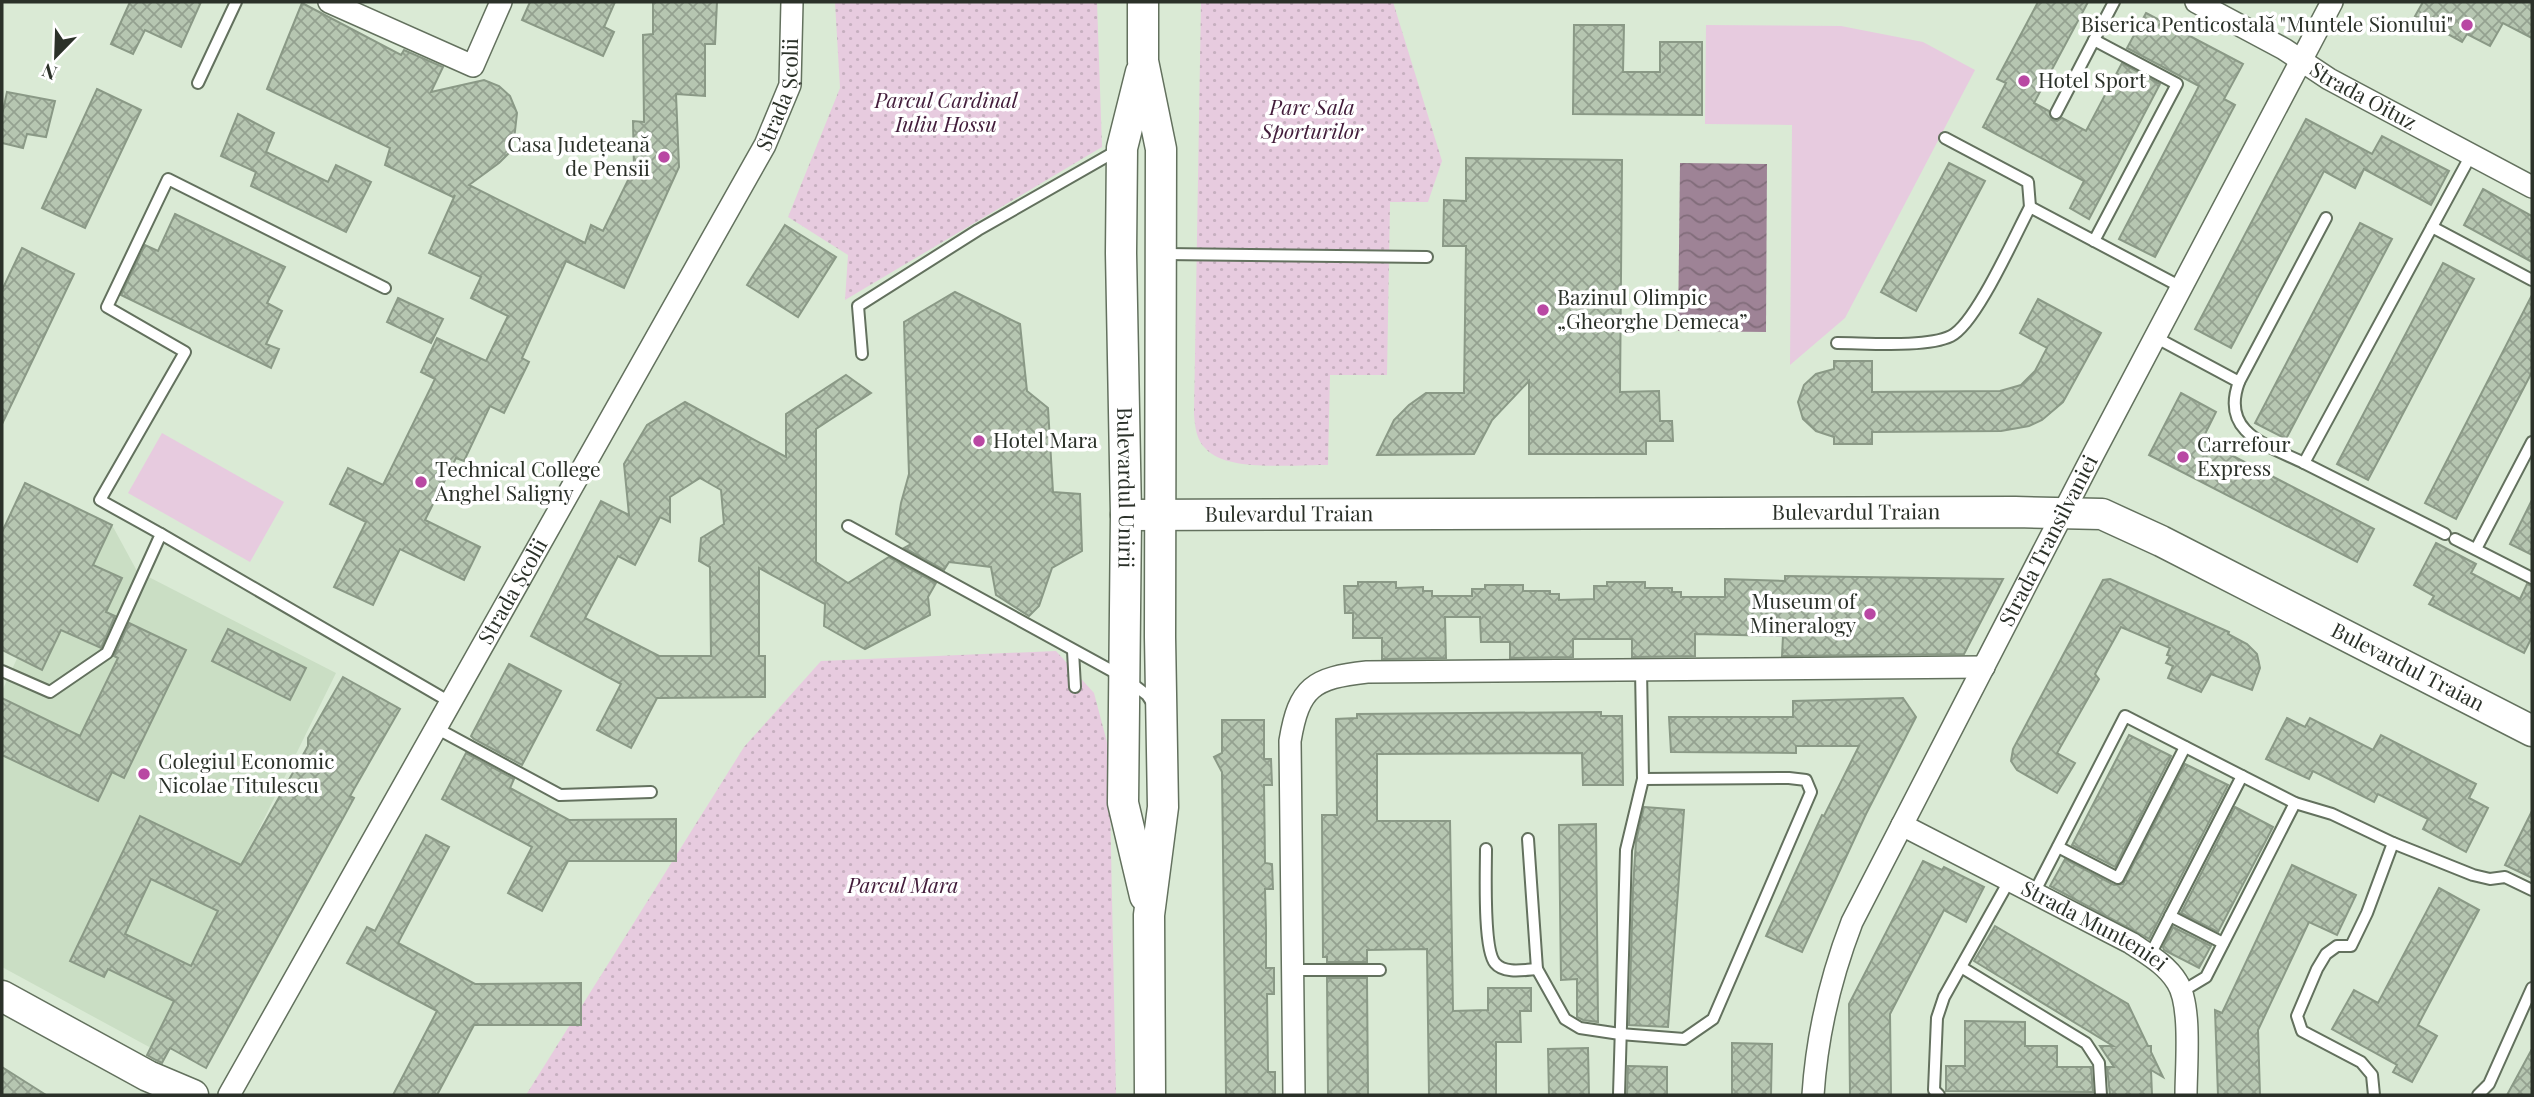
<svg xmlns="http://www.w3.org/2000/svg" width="2534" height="1097" viewBox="0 0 2534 1097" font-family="'Playfair Display',serif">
<defs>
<pattern id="park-dots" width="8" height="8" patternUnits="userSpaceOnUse" patternTransform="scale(1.75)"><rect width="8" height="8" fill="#e7cbdf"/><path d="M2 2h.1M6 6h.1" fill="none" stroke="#c6afbf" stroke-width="1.8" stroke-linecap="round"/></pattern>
<pattern id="water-waves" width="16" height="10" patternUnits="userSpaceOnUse" patternTransform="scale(1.75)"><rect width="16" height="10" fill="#9e8396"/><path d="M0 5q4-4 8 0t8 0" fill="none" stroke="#816c7a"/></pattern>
<pattern id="building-cross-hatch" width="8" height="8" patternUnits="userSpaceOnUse" patternTransform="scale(1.75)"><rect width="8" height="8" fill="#b6c6b1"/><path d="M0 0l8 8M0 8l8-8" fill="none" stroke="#94a190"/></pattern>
</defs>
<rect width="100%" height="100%" fill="#daead5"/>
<path fill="#cadec4" d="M84,514l28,11 25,46 199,102 -185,375 -149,-81v-276z"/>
<g fill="#e7cbdf">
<path d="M1706,25l135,1 82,16 52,28 -130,248 -55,47 2,-240 -87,-1z"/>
<path d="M162,433l122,69 -34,60 -122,-69z"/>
</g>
<g fill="url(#park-dots)">
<path d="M835,2h262l5,145 -257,153 3,-45 -60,-38 52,-129z"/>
<path d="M1201,2h192l49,159 -14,41h-38l-3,173h-57l-2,90c-31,-1 -100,8 -122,-16 -10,-9 -11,-23 -12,-35z"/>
<path d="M1056,651l38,42 15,57 7,345h-590l218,-348 77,-86z"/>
</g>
<path fill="url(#water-waves)" d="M1680,163l87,1 -1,168 -88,-1z"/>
<g fill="url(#building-cross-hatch)" stroke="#8a9986" stroke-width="2" fill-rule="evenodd">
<path d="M130,2h71l-20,45 -36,-17 -12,24 -22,-10z"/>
<path d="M530,2h85l-11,25 10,5 -11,24 -81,-36z"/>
<path d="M653,2h64l-2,42h-10v52l-29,-2 3,73 -55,121 -58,-27 -44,97 7,4 -25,51 -14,-7 -26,55 -8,-3 -31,62 55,27 -16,33 -64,-31 -27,56 -39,-18 32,-65 -36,-18 18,-36 35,17 52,-106 -14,-7 16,-34 49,23 22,-45 -37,-18 10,-21 -52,-24 26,-58 -2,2 -68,-32 5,-17 -123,-59 35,-86 99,52 3,-5 39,17 -12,25 53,-12 15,6 11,10 7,17 -3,27 -4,12 -11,11 -30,22 116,58 6,-18 12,6 31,-63 -1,-47 11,1 -1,-87 10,-1z"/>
<path d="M2038,2h50l-54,101 15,8 3,9 5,1 5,-3 24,13 36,-68 38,21 -71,135 -19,-11 14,-27 -101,-54 23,-44 -9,-4z"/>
<path d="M2423,2h109v36l-29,-15 -13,23 -23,-12 -5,8 -47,-26z"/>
<path d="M2146,13l97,51 -19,35 11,6 -80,152 -36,-18 80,-153 -72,-38z"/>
<path d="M1574,25h50l-1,47h37v-30h42v73l-129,-1z"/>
<path d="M97,89l44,21 -56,118 -43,-20z"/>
<path d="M7,92l48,9 -9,36 -19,-3 -4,14 -21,-5v-28z"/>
<path d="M238,114l36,19 -8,19 62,30 8,-17 35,17 -25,50 -95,-46 5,-14 -35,-16z"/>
<path d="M2306,119l66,35 10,-18 67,35 -18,34 -67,-36 -9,19 -31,-17 -93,177 -36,-19z"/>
<path d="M1466,158l156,2 -2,232 39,-1 1,30h12l1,20h-27v13h-117v-73l-37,39 -18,34 -97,1 17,-35 15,-15 17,-12h38l2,-147h-23l1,-46 22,1z"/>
<path d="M1949,163l36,18 -69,130 -35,-19z"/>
<path d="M2483,189l49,27v46l-68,-37z"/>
<path d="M175,214l110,53 -18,36 15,8 -16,33 13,5 -8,19 -150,-73 24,-50 13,6z"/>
<path d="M2360,223l32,16 -106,200 -31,-16z"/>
<path d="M785,225l51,32 -38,60 -51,-32z"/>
<path d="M22,248l52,26 -72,150v-134z"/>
<path d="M2443,263l31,16 -106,201 -31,-16z"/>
<path d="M955,292l65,32 7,67 21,17 5,84 27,2 2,57 -30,17 -13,38 -10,10 -33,-21 -5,-28 -42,-5 -5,8 -40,-22 7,-4 -15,-10 5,-31 8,-29 -5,-152z"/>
<path d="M2532,295v77l-76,147 -31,-16z"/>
<path d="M398,298l45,21 -12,24 -44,-21z"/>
<path d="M2038,299l63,34 -38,69 -21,18 -13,6 -28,5 -129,1v12h-38v-7l-18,-6 -13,-12 -5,-17 6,-17 12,-11 18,-5v-8h38v31l128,-1 21,-6 14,-14 12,-23 -27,-15z"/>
<path d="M846,375l25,18 -55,36v133l32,21 41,-26 47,26 -8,14 2,18 -65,34 -41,-23 1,-22 -66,-36v88h6v41l-108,1 -26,50 -34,-18 24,-46 -90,-48 70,-135 28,14 -5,-51 23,-39 38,-23 101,55v-43zM700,478l21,12 3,34 -23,14 -2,23 11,6 1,89h-52l-74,-38 33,-62 17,9 25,-48 10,5v-25z"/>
<path d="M2181,393l35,19 -14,28 172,89 -17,33 -208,-107z"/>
<path d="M25,483l87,42 -19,40 29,13 -16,34 9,4 -14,32 -40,-18 -19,40 -40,-20v-118z"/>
<path d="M2532,500v55l-22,-11z"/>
<path d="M2436,543l40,21 -5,9 49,26 7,-15 5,2v51l-8,16 -95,-49 5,-8 -20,-11z"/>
<path d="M1785,576l218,3 -39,75 -182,2 1,-20 -88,-2v22l-63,1v-18h-59v18l-63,1v-16h-29l-1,-25h-35l1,41 -64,1v-21h-29v-25h-8l-1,-27h14v-4h38v6l27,-1v4h9v5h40v-7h13v-4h38v6h27v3h9v6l35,-1v-13h13v-4h38v6h27v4h9v5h44v-18l60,2z"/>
<path d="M2110,579l119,53 -1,2 19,10 10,10 3,14 -8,22 -41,-16 -10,18 -33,-14 5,-12 -7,-3 4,-7 -3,-1 3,-7 -49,-21 -26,47 4,5 -42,74 18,10 -18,30 -40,-23 -6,-9 2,-12 90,-169z"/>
<path d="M129,623l57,27 -62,128 -12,-6 -14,29 -96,-46v-57l78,38 38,-78 -4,-2z"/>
<path d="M228,629l78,39 -16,32 -78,-39z"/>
<path d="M509,664l52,27 -39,74 -48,-26 -3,-3z"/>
<path d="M343,677l57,32 -50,87 4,2 -148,270 -36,-20 -8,15 -6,-3 -9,-5 27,-54 -66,-32 -4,8 -34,-16 70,-145 101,49 67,-119v-8zM151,879l67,32 -27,55 -66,-32z"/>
<path d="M1903,698l13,19 -50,97 -64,138 -36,-16 56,-121 2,1 35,-70h-63v7l-125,-1 -2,-35h124v-16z"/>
<path d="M1601,712v4h21l1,69h-40l-1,-32 -205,1v67h73l3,190 35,-1v-22h43v23h-11l1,31h-25v53h-67l-2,-146 -60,1v12h-40v-5h-4l-1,-142h15l-1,-96 21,-1v-4z"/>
<path d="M2287,718l18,9 5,-9 63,32 8,-15 95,49 -7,14 19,10 -22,44 -43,-23 5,-10 -50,-25 -4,8 -61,-31 -4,8 -43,-20z"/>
<path d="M1222,720h42v39h7l1,26h-8l1,78 7,1 1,25h-8l1,39v40h8v26h-7l1,78h7v23h-49l-4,-323 -8,-15 8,-4z"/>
<path d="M2129,735l42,21 -56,111 -43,-22z"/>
<path d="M466,753l48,26 -4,9 59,32 107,-1v42h-108l-26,50 -34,-18 24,-46 -90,-48z"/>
<path d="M2185,764l43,21 -79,154 -99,-53 15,-27 49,26 9,-1z"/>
<path d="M1644,807l40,3 -16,217 -39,-2 4,-137 3,-47z"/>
<path d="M2235,807l38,20 -55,105 -37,-19z"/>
<path d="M2532,811v67l-27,-13z"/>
<path d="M1596,824l2,198 -15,-2 -6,-3v-38l-16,1 -2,-155z"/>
<path d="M426,835l23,12 -51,96 77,41 106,-1v42h-107l-37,70h-44l44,-84 -90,-48 20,-36 8,4z"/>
<path d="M1923,861l19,9 2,-3 40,20 -18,35 -22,-12 -54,104 1,81h-41l-1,-91z"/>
<path d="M2292,865l64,30 -19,40 -28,-13 -51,108 2,65h-42l-3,-85 7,3z"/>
<path d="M2439,888l40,22 -61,115 19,11 -25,46 -19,-10 4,-7 -65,-36 22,-39 24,13z"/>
<path d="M1995,926l133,78 20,42h3v6l12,25 -12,-7 1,25h-42l-3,-28h7l-14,-21h13l-139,-85z"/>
<path d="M2173,927l38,19 -12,22 -35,-18 -1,-3z"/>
<path d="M1327,978h40l1,117h-40z"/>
<path d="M1965,1021l60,1v24h32v21h34l2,25 -147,-1v-25h19z"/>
<path d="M1732,1043l40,1 -1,51h-39z"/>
<path d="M1588,1048l1,47h-40l-1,-46z"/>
<path d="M2532,1049v46h-25z"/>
<path d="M1628,1066l39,1v28h-40z"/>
<path d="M2,1067l44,28h-44z"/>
</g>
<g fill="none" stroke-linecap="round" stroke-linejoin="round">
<defs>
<g id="lane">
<path d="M198,83l38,-81"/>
<path d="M2056,113l38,-73"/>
<path d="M1945,138l83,44 2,25"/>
<path d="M2432,227l100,53"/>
<path d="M2094,241l83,-157 -83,-44 20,-38"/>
<path d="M1164,254l263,3"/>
<path d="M2155,337l84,45c-19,51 28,63 65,81l167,-308"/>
<path d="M1837,343c30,0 89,5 114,-7 25,-12 64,-101 79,-129l151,80"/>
<path d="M862,354l-4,-48 120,-76 140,-80"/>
<path d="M2239,382l87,-164"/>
<path d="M2304,463l141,71"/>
<path d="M848,526l277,152 22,17 6,9"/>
<path d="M161,534l289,168"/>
<path d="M2455,539l77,39"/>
<path d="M2476,549l56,-107"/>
<path d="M1073,651l2,36"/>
<path d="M2,671l48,21 57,-39 54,-119 -61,-34 85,-148 -78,-45 61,-128 217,109"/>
<path d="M436,728l124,67 91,-3"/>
<path d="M1528,839l9,130 28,50 15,9 40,6 64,5 29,-20 98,-227 -5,-12 -17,-2 -146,1"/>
<path d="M2058,847l60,31 67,-131"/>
<path d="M1486,849c0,22 -3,100 9,114 9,11 29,7 42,6"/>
<path d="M2034,893l91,-177 117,60"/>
<path d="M2170,916l53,27"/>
<path d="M2150,955l92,-179 53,27 37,11 61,29"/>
<path d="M1961,967l125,76 13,20 2,32"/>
<path d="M1292,970h88"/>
<path d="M2181,992l25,-15 89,-174"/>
<path d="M1619,1095l7,-245 17,-71 -2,-109"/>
<path d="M1939,1095l-5,-5 3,-72 7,-21 65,-116"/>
<path d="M2374,1095l-2,-20 -11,-13 -59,-31 -5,-15 20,-47 9,-15 11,-8h14l16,-33 26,-70 80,32 17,4 15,-2 27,13"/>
<path d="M2478,1095l11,-11 43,-96"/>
</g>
<g id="street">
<path d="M329,2l144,64 28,-64"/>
<path id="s1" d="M2196,2l88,47 45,30 203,108"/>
<path id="s2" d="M1902,825l229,118c16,11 35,21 46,39 15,23 9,84 9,113"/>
<path id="s3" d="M229,1095l536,-950 25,-60 2,-83"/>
<path d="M1294,1095l-4,-354c9,-54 23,-63 77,-69l617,-5"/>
<path id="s4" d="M1813,1095c4,-61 17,-116 39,-173l242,-469 238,-451"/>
</g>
<g id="secondary">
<path d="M1143,2v59l18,88 -1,488 3,170 -14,108 1,180"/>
<path id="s5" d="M1141,72l-19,76 -1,105 5,262 -3,288 22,93"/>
<path id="s6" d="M1126,515l889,-3 87,2 59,27 371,190"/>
<path d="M2,996l146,80 45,19"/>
</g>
</defs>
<use href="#lane" stroke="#63715e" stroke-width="14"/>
<use href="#street" stroke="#63715e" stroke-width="24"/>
<use href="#secondary" stroke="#63715e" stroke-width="33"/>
<use href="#lane" stroke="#fff" stroke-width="10"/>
<use href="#street" stroke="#fff" stroke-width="21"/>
<use href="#secondary" stroke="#fff" stroke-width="30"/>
</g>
<g fill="#b948a3" stroke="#fff" stroke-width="2.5">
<circle cx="2467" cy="25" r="7"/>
<circle cx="2024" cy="81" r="7"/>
<circle cx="664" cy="157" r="7"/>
<circle cx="1543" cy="310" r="7"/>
<circle cx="979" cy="441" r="7"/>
<circle cx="2183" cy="457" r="7"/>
<circle cx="421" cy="482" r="7"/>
<circle cx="1870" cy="614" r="7"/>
<circle cx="144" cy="774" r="7"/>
</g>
<g text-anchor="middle" stroke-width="7" stroke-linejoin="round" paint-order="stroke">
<g font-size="21" fill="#2b3129" stroke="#fff" text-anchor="start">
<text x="2453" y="32" text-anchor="end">Biserica Penticostală "Muntele Sionului"</text>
<text x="2038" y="88">Hotel Sport</text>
<text x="650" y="152" text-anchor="end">Casa Județeană<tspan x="650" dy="24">de Pensii</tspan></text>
<text x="1557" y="305">Bazinul Olimpic<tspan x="1557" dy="24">„Gheorghe Demeca”</tspan></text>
<text x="993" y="448">Hotel Mara</text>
<text x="2197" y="452">Carrefour<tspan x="2197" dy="24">Express</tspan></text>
<text x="435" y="477">Technical College<tspan x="435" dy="24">Anghel Saligny</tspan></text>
<text x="1856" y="609" text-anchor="end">Museum of<tspan x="1856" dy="24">Mineralogy</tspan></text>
<text x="158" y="769">Colegiul Economic<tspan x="158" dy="24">Nicolae Titulescu</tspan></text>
</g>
<g font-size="21" fill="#2b3129" stroke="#fff">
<text dy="7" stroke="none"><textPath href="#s3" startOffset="1144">Strada Școlii</textPath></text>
<text dy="7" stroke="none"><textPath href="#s1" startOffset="192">Strada Oituz</textPath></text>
<text dy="7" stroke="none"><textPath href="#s5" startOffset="418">Bulevardul Unirii</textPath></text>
<text dy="7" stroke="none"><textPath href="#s6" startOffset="730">Bulevardul Traian</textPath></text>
<text dy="7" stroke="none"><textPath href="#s6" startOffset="163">Bulevardul Traian</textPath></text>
<text dy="7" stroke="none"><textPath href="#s4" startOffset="607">Strada Transilvaniei</textPath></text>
<text dy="7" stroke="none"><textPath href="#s3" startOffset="578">Strada Școlii</textPath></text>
<text dy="7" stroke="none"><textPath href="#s6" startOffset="1318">Bulevardul Traian</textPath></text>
<text dy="7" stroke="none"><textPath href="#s2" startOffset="217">Strada Munteniei</textPath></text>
</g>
<g font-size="21" font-style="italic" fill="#421c3a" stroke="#fff">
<text x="946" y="108">Parcul Cardinal<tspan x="946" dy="24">Iuliu Hossu</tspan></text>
<text x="1312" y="115">Parc Sala<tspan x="1312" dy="24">Sporturilor</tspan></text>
<text x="903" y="893">Parcul Mara</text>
</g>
</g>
<rect width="2534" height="1097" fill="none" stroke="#2b3129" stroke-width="7"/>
<g transform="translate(56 56) rotate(203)" stroke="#ffffff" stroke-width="5" paint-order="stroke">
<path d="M0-5L12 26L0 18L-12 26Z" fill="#2b3129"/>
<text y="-10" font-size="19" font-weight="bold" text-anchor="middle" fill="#2b3129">N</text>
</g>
</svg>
